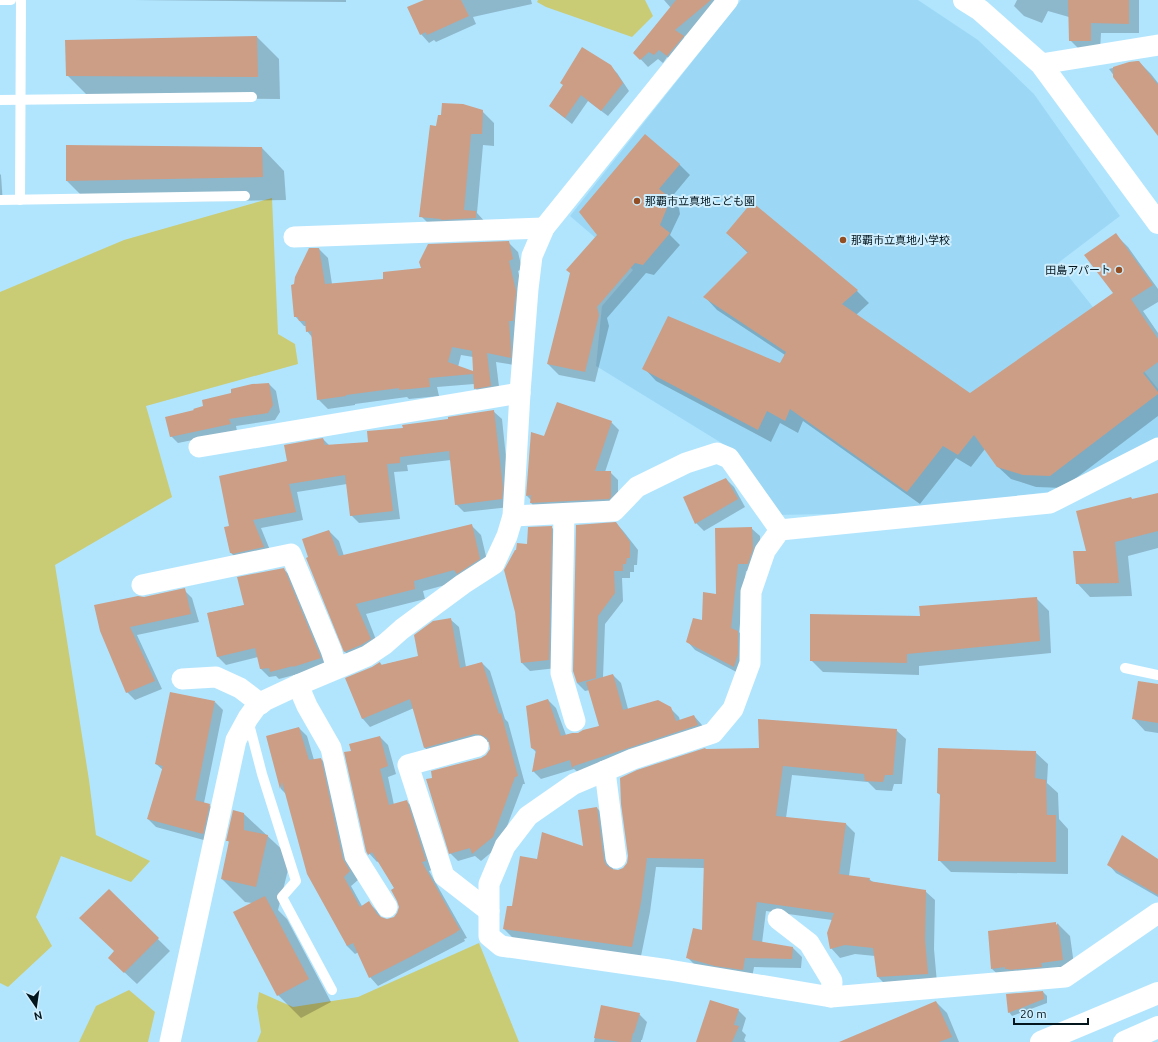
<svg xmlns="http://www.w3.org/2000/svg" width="1158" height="1042" viewBox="0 0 1158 1042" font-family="Ubuntu,'Noto Sans JP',sans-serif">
<rect width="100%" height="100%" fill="#b1e5fe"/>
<path fill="#9cd8f5" d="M741,0h177l60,40 56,54 86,122 -62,47 100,126v51l-110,52 -160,21 -112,2 -48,-68 -132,-81 6,-60 31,-36 -63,-54z"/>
<g fill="#cacb75">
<path d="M538,0h107l8,16 -21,21 -86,-30 -9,-5z"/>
<path d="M272,198l6,136 17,10 3,20 -152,42 26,91 -117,68 34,215 7,55 54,26 -19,21 -70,-26 -25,61 16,29 -44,41 -8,-4v-691l124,-52z"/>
<path d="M479,943l40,99h-262l4,-10 -4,-25 2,-15 34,15 65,-10z"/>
<path d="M129,990l26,22 -7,30h-69l17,-36z"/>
</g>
<g fill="#0003" fill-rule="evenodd">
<path d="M132,0h214v2z"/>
<path d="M426,0h105l1,4 -59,13 3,7 -40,18 -2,-2 -5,3 -8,-9z"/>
<path d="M664,0h57l3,3 -40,34 7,8 -15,18 -9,-6 -4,6 -5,-4 -10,8 -14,-15 37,-44z"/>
<path d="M1017,0h122v33h-38l-1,18 -20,-1 -10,-10 -1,-23 -21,-6 -6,12 -18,-7 -10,-10z"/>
<path d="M257,37l22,22 1,40 -190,-1 -23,-23z"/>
<path d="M1139,62l12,12 7,9v51l-49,-65 21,-6z"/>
<path d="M610,66l7,7 12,18 -21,25 -20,-15 -16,23 -15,-12 -7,-7z"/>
<path d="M482,111l12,12v23l-11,-1 -6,68 11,12 -55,3 -12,-12z"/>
<path d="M262,148l22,23 2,29 -197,3 -22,-22z"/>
<path d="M679,164l11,11 -20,24 9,9 1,6 -10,21 10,10 -26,30 -8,-2 -39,45 2,8 -14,56 -36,-7 -11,-11 23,-91z"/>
<path d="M0,174l1,1 2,29h-3z"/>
<path d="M727,233l130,58 12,12 -13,12 114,79 145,-101 1,-58 12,12 30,42v13l-15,9 15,22v83l-95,72 -27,-1 -25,-8 -13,-12 -13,-18 -14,18 -15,-9 -36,46 -117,-83 -5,12 -18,-10 -9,19 -115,-61 -12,-13 136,-4 5,-9 -68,-45 -12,-13 43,-44z"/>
<path d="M508,242l10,10 4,17 -4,2 7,30 -5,65 -24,-4 4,33 -16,2 -9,-9 -1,-4 -37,3 2,9 -30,3 -2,-2 -52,7v1l-27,4 -10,-10 -6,-62 -5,-6 -1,-5h-2l-9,-10v-31l24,-36 9,9 4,26 52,-4 38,-11zM461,355l12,2 1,16 -16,-6z"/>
<path d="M269,384l7,7 4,21 -5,8 -39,6 1,5 -59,12 -7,-7 24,-25z"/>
<path d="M493,411l9,8 8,77v11l-46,5 -8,-8 -5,-44 -44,5 1,6 -14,1 6,47 -41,4 -8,-8 -4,-31 -50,8 6,28 -42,8 11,27 -33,6 -8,-8 -1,-27 58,-65 35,-22 7,7 39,-3 35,-14z"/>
<path d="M611,422l8,8 -14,42h5l8,8v25l-79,6 -8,-8v-3l-4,-4 18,-58z"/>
<path d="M726,479l8,8 11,20 -41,24 -8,-8z"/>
<path d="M1158,494v54l-30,8 4,40 -42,1 -13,-14 11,-31 43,-54 2,2z"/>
<path d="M616,523l8,9 14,18 -1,15h-3v7h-4v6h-8l1,23 -18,23 -2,54 10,-3 8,8 7,26 42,-1 9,9 1,4 14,-5 8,9 3,9 -124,41 -7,-6 -33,10 -8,-8 3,-19 -4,-4 16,-48 8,8 10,27 12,-1 22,-8 -10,-36 -5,1 -8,-8z"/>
<path d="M471,525l10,10 8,34 -25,11 -41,11 2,8 -59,15 14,36 -25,12 -10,-10 -38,-94h3l19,-27 10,10 5,15z"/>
<path d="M551,527l9,8 -3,133 -27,3 -8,-8 6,-118z"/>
<path d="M751,528l9,8 1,22 -5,14 -10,-1 -7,61 7,8 -4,35 -47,-25 -8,-9 15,-20z"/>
<path d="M283,569l9,8 36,89 -49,13 -3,-3 -7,1 -8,-8 -3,-12 -32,8 -8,-8 -10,-44 37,-8z"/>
<path d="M184,590l8,8 7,24 -62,13 25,54 -27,11 -8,-8 -26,-61 44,-33z"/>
<path d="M1036,598l13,13 2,42 -132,13v9l-96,-3 -12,-12 110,-43z"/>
<path d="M451,620l8,7 7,40 16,-4 8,8 15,48 3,3 17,62h-2l-23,61 -19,16 -6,-5 -17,5 -8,-8 32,-94 5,-4 4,-6 -2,-7h-6l-50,14 -8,-8 -11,-40 -44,19 -7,-8 -17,-40 26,-11 8,-5 2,2 37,-8z"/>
<path d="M1158,685v48l-13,-2 -12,-13z"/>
<path d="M215,702l8,8 -19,93 5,2 8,8 -6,29 -55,-15 -8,-8 15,-49 -7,-6z"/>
<path d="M299,728l8,8 7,24 7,-1 8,8 29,113 -7,6 11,20 7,-3 8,8 5,8 5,1 7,-2 5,-5 1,-7 -5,-17 -16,-28 -2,1 -10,-11 -15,-100 28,-14 8,8 8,29 -8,3 6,28 12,-4 9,8 19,60 -5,2 38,67 -3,1 1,2 -44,23 -43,22 -8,-9 -11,-25 -4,2 -8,-8 -61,-152 -5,-5 -14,-52z"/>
<path d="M896,730l10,9 -4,45h-8l-2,7 -16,-1 -8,-8 -76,-7 -6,43 60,6 9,9 -6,43 20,3 4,3 52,9 10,9 -1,49 3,34 -50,3 -9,-9 -3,-21 -20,-2 -15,4 -9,-10 1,-28 -66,-9 -4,32 31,5 9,9 -1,11 -47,-1 -2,11 -55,-11 -9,-9 15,-26 2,-64 -49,-1 -6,45 -9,44 -128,-18 -9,-9 9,-21 25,-48 46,-13 13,-39 10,10 6,52 5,1 6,-2 136,-120z"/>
<path d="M1035,752l13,12 -1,19 11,10 1,26 9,10v45l-117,-2 -12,-12 2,-64 -3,-3z"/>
<path d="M244,814l47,44 -13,52 9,9 44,83 -30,16 -23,-23 -26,-92 -7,-1 -23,-23 8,-36 -3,-3z"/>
<path d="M1158,860v37l-42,-24 -8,-9z"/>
<path d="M109,891l61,60 -33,33 -15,-14 -7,-18z"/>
<path d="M1055,923l2,2 1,-1 12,12 5,36 -70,9 -13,-12z"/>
<path d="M1043,992l4,4v7l-35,13 -3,-4z"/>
<path d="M936,1002l11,11 12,29h-103z"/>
<path d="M602,1006l37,8 8,8 -5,18h-1v2h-47z"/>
<path d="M738,1010l8,8 -4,13 4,4 -2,5 2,2h-49z"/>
</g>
<g fill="#cc9e86" fill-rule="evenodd">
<path d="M424,0h37l8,16 -42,19 -1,-3 -6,3 -13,-28z"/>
<path d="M676,0h35l-36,30 9,6 -17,20 -8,-6 -5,5 -5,-3 -9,8 -7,-7z"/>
<path d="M1068,0h61v24l-38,-1v18h-22z"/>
<path d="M257,36l1,41 -192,-1 -1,-36z"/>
<path d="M582,47l29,18 12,18 -22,28 -20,-16 -16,23 -16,-12 14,-21 -3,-2z"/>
<path d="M1137,61h2l19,24v51l-45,-59v-10l16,-5z"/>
<path d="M442,103l21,1 20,6 -1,24h-11l-7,76 12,1v7l-35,2v-1l-22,-2 11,-92 6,1 2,-11h3z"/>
<path d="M645,134l35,30 -21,25 9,7 1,7 -9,22 10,8 -27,32 -8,-2 -38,44 2,8 -14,57 -38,-8 23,-91 -4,-3 31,-35 -18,-23z"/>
<path d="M66,145l196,2 1,30 -197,4z"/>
<path d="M752,202l106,88 -16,14 128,89 143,-100 -29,-38 32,-22 37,52 -22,14 27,40v23l-15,11 15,19v2l-108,82 -27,-1 -26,-8 -23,-32 -16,20 -15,-9 -36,46 -117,-83 -5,12 -18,-10 -9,19 -116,-61 26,-53 112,47 6,-11 -83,-55 45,-45 -22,-19z"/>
<path d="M509,241l4,18 -4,2 7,30 -3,30h-4l2,28v9l-24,-5 4,33 -17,3 -1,-15 -44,4 1,9 -31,3v-2l-53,7v1l-29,4 -6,-69 -5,1 -1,-11h-6l-1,-4h-4l-3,-32 3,-1 1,-7 14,-29h10l6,36 58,-5v-7l38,-4 -2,-6 9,-18zM452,347l21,4h-1l1,20 -25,-9z"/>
<path d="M269,383l4,22 -5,8 -39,6 2,5 -61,13 -5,-20 29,-7 -1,-1 10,-3 -1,-6 29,-7v-4l21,-5z"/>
<path d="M557,402l55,19 -17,50h16v26l-2,2 -79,4 1,-8 -5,1 5,-64 13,4z"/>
<path d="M494,410l9,78 -1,11 -47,6 -6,-54 -49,6v6l-13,1 6,47 -43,5 -5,-41 -56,9 7,28 -43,8 11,27 -32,7v-1h-2l-6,-26 5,-1 -10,-50 68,-15 -3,-16 39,-7 2,7 43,-3 -1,-11 36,-3 -1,-3 46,-6v-2z"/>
<path d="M726,478l12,21 -43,25 -12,-27z"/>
<path d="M1158,493v38l-43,11 4,41 -43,1 -3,-33h13l-10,-40 55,-14 1,2z"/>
<path d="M616,522l14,20v16h-3l-1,6h-3v7h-9l1,22 -17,23 -2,62 -19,5 -4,-12 3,-146z"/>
<path d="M472,524l8,35 -23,15 -3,-4 -40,11 1,8 -59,15 15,35 -10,6 -17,7 -38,-94 2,-1 -6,-18 27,-9 10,26z"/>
<path d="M552,526l-3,134 -28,3 -6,-51 -11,-42 11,-20h1l1,-7 10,1 1,-17z"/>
<path d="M752,527l1,22 -5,15h-10l-7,64 7,3v23l-4,13 -48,-25 7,-24 9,2 1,-28 13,2 -1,-66z"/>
<path d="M284,568l37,90 -28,9v-1l-23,6 -1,-4 -9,1 -5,-21 -38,9 -10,-44 37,-8 -7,-28z"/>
<path d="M185,588l6,26 -61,13 25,54 -29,12 -26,-62 -6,-26 44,-9 6,1z"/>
<path d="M1037,597l3,44 -133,13v9l-97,-2v-47l110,2 -1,-10z"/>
<path d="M451,618l9,50 22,-6 17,52 2,-1 17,63 -3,1 -22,60 -21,17 -2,-6 -21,6 -23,-75 6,-1 -1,-7 50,-13 5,-3 4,-6 -1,-7 -2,-4 -6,-3 -6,-1 -51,14 -14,-49 -48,20 -17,-41 27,-11 8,-5 1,3 37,-9 -4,-21 19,-14z"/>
<path d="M613,674l10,36 35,-10 13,7 5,14 18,-6 4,10 -124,41 -2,2 -2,-8 -38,12 4,-22 -5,-2 -5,-42 22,-7 13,37 11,-3h6l5,-3 16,-4 -13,-44z"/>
<path d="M1138,681l20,3v39l-26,-4z"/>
<path d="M170,692l45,9 -20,99 15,4 -7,30 -56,-15 16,-53 -8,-2z"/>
<path d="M758,719l139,10 -4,46h-8l-2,7 -18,-1 -1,-7 -81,-8 -7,50 70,7 -7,51 31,4 -1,3 57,9 -1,49 3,35 -51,3 -4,-29 -28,-3 -15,4 -3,-16 7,-20 -77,-11 -5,38 41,7 -1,12 -47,-1 -2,12 -28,-4 -29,-8 7,-30 9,2 2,-71 -57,-1 -6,44 -9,45 -129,-18 4,-23h5l8,-50 17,3 5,-27 41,14 -5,-36 19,-3 7,53 2,5 6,4 6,1 5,-2 4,-5 1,-7 -7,-52 -1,-26 17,-8 68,-22 1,1 53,-1z"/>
<path d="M299,727l10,33 12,-2 22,101 7,12 -6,6 16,30 9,-6 8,13 4,3 6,2 7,-2 3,-4 2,-6 -2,-6 -6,-11 3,-2 -22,-36 -4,3 -2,-4 -22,-99 7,-1 -2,-7 31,-8 8,30 -8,3 9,36 18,-5 19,61 -4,1 38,68 -3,1v1l-45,24 -43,22 -16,-35 -6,3 -40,-72 -25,-92 -2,7 -14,-53z"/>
<path d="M938,748l98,3 -1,27 11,2 1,35h9v47l-118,-1 2,-67 -3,-1z"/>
<path d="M233,810l11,3v17l24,5 -12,52 -35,-8 8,-38h-3z"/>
<path d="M1122,835l36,24v36l-51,-30z"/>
<path d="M109,889l50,49 -35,35 -16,-15 6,-7 -35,-33z"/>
<path d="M265,896l44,83 -32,17 -44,-84z"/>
<path d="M1056,922v4l2,-3 5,37 -22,3 1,4 -34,3 2,-1h-5v-2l-14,2 -3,-38z"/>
<path d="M1043,991l1,8 -36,14 -2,-19z"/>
<path d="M710,1000l29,9 -5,16 5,1 -7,16h-36z"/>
<path d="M936,1001l16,36 -13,5h-100z"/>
<path d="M601,1005l39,8 -6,20h-1l-2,9h-11l-26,-4z"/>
</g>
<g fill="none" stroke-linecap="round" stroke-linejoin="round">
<g stroke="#fff" stroke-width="10">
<path d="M0,0h11"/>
<path d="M0,100l252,-3"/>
<path d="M0,200l245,-4"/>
<path d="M20,200l1,-200"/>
<path d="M1125,668l33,7"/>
<path d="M248,720l14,54 34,107 -14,16 50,93"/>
</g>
<g stroke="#fff" stroke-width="21">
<path d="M1041,64l117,-19"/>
<path d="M294,237l250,-9"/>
<path d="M199,447l321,-54"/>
<path d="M1158,448l-108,55 -270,27 -15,21 -14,41 -1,71 -17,46 -20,24 -80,26 -59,25 -46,32 -23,30 -16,38v52l12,10 168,24 162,27 234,-20 93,-64"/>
<path d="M564,514l-3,159 14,48"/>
<path d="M513,516l101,-5 23,-24 49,-24 31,-10 12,5 51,72"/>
<path d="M142,585l149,-31 40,96 6,18"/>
<path d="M182,679l34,-2 24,11 21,16"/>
<path d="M298,685l9,21 24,42 24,108 32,51"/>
<path d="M478,746l-70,19 36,111 45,35"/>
<path d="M605,771l11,87"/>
<path d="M778,919l31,24 23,38 -1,16"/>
<path d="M170,1042l66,-302 12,-22 8,-11 10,-7 32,-15 69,-29 18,-12 17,-15 61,-45 31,-20 13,-28 6,-20 7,-123 8,-104 4,-33 12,-28 184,-228"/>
</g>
<path stroke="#fff" stroke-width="22" d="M964,0l16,10 61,54 117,159"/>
<g stroke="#fff" stroke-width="22">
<path d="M1041,1042l117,-49"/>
<path d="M1124,1042l34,-15"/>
</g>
</g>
<g fill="#944e24" stroke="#d0effe" stroke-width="1.5">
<circle cx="637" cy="201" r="4"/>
<circle cx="843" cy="240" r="4"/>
<circle cx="1119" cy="270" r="4"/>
</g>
<g text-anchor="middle" stroke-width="4" stroke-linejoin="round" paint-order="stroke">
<g font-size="11" fill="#03161e" stroke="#d0effe" text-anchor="start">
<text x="645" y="205">那覇市立真地こども園</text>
<text x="851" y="244">那覇市立真地小学校</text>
<text x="1111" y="274" text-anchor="end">田島アパート</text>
</g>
</g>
<g transform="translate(36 1006) rotate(167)" stroke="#d0effe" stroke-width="3" paint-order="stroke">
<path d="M0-3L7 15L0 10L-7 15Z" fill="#03161e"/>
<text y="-6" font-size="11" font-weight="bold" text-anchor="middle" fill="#03161e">N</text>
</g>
<path d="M1014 1018v6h74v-6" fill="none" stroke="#03161e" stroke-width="2"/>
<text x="1020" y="1018" font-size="12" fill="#03161e" stroke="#d0effe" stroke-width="3" paint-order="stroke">20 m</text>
</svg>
